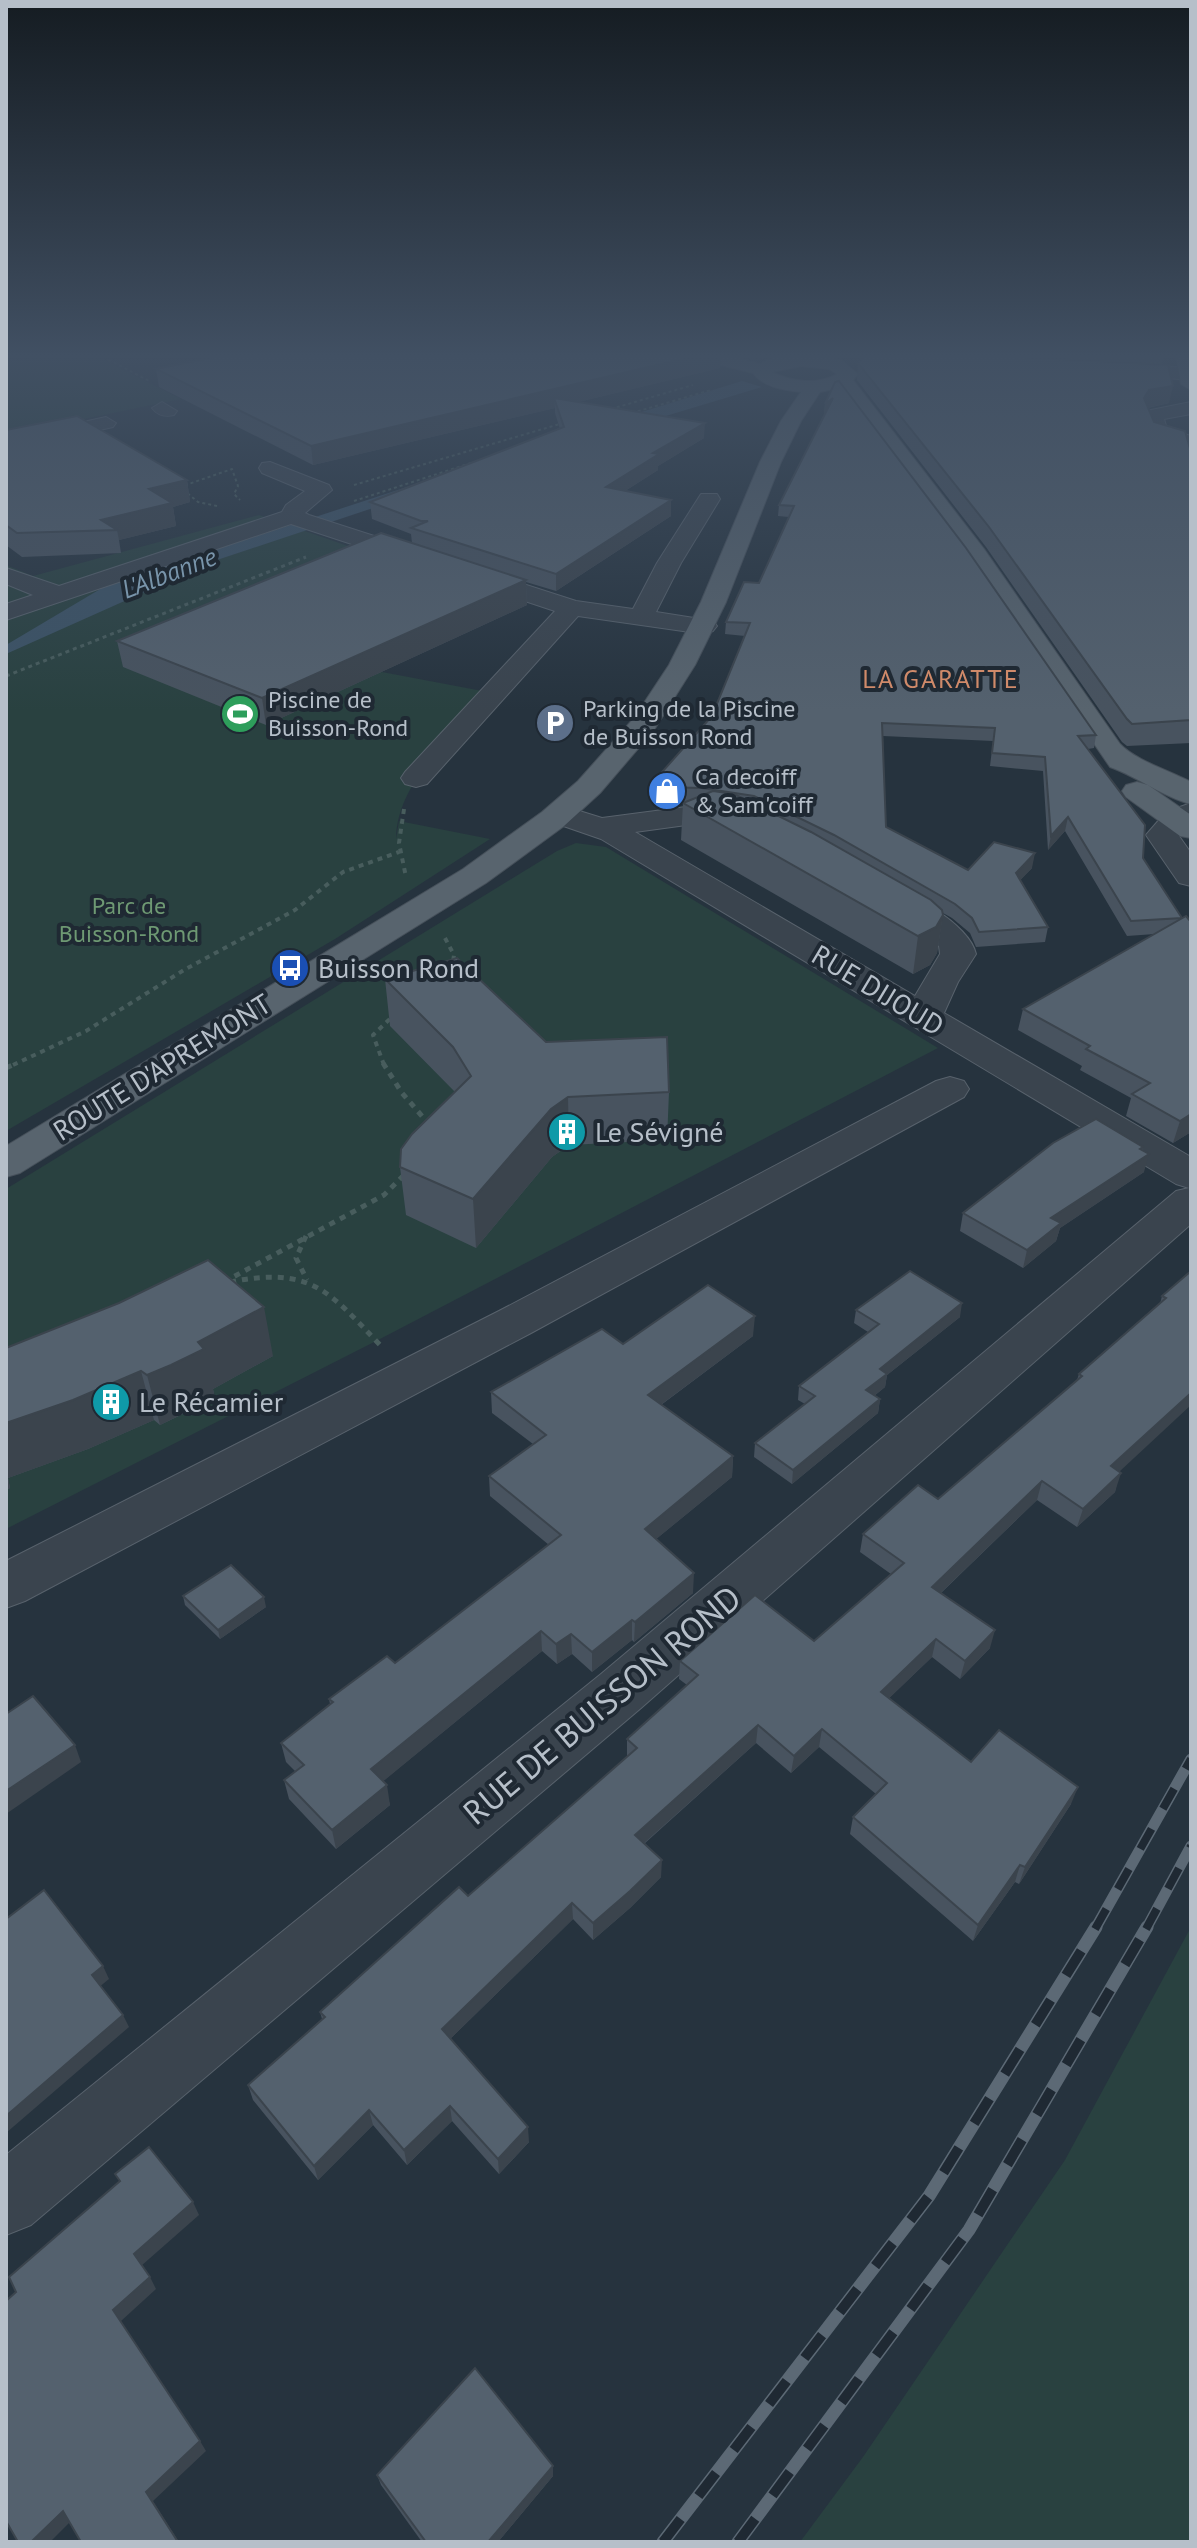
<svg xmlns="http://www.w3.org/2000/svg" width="1197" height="2548" viewBox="0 0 1197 2548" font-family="'PT Sans',sans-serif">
<rect width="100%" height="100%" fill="#26333e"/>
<g fill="#294140">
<path d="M51,354h41l89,45 -175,36v-72z"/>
<path d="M259,515l129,45 -6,112 111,21c-38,42 -96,87 -97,146l3,-18 91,18 -155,100 -329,192v-566l27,11z"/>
<path d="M576,843l30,4 332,201 -558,291 -374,190v-340l551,-338z"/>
<path d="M1191,1927v615h-391l63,-85 202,-297z"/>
</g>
<path fill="#3c5366" d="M742,381l20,6 -272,82 -276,92 -208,93v-9l101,-60 447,-146z"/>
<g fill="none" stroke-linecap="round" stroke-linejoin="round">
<defs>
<g id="minor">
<path d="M1110,363l81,5v12l-88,-7 -2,-4 2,-4z"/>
<path d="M162,402l15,9 -3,4c-9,2 -16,1 -22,-7z"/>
<path d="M1191,402v12l-27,5 3,10 24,7v13l-40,-12 -8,-22 3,-4z"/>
<path d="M106,417l10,6 -3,4 -107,24v-12z"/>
<path d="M270,462l59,23 3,5 -27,23 4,2 267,86 57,8 24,-46 44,-69h16l3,5 -39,64 -25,49 57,9 4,5 -4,5 -9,3 -126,-18 -151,168 -11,3 -11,-3 -4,-6 4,-6 150,-161 -264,-87 -285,96v-16l27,-9 -27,-11v-16l53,18 223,-74 4,-7 19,-14 -43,-18 -3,-5 3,-5z"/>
<path d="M1191,803v21l-12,12 12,17v33l-12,-3 -33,-48 20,-23z"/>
<path d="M560,805l42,13 99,-13 53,8 5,7 -5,7 -11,2 -42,-6 -66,9 280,164 25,-42 -1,-8 -60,-39 -5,-7 5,-7c28,-7 91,32 97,61l-18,28 -14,31 247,144v67l-550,484 -610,517 -25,10v-80l595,-481 575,-483 13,-3 -13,-4 -575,-345 -52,-18 -5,-7 5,-7z"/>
<path d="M950,1077l14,4 5,8 -5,8 -433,236 -506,268 -19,7v-47l493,-250 437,-230z"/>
</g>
<g id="major">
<path d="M690,354h31l39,10 15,-7 26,-3 40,6 17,14 -5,6 131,169 136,195c15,16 50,27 71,38v22c-26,-6 -53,-27 -81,-37l-143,-209 -128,-170 -19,4 -19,29 -20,41 -55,140 -31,63 -41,65 -54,63 -36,33 -78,57 -466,290 -14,4v-31l457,-277 79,-57 36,-31 56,-63 35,-53 32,-63 59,-140 21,-41 20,-29c-17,-2 -38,-5 -48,-19l-60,-15zM801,366l28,3 8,5c-19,11 -46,8 -65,-2z"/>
<path d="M1176,354h15v36l-10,-6z"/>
<path d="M1137,782l11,3 43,30v23l-11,-2 -54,-39 -4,-6 4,-6z"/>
</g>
</defs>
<use href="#minor" stroke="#58626c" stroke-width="2"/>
<use href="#major" stroke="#46505a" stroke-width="2"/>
<g stroke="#485d5d" stroke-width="2" stroke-dasharray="3 3" stroke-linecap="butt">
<path d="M98,354l53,28"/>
<path d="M611,409l82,-24"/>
<path d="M632,413l79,-23"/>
<path d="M354,485l209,-62"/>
<path d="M354,501l120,-39"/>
<path d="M217,506l-19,-4 -18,-15 52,-18 6,17 -4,8 6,6"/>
</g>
<path stroke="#485d5d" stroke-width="3" stroke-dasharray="4 4" stroke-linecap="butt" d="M6,676l300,-119"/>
<g stroke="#485d5d" stroke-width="4" stroke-dasharray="5 5" stroke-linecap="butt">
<path d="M404,809l-5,34 7,34"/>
<path d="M445,938l9,17 -1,7"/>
<path d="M13,1065l73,-34 98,-61 111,-60 48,-38 56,-20"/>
<path d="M384,1065l-11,-30 21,-20"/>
</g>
<g stroke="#485d5d" stroke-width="5" stroke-dasharray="6 6" stroke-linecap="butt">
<path d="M383,1063l19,30 26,30"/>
<path d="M6,1068l11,-5"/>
<path d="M306,1236l-10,22 11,22"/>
<path d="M224,1282l160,-87 20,-20"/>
<path d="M230,1282c80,-16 98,8 150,63"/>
</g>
<use href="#minor" fill="#3a444e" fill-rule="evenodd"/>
<use href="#major" fill="#58646e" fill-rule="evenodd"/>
<defs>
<g id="rail-far1">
<path d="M1095,1929l96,-170"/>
<path d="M1146,1929l45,-83"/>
</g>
<g id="rail">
<path d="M663,2542l266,-346 167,-269"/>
<path d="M738,2542l231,-312 178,-303"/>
</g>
</defs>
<use href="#rail-far1" stroke="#5c6975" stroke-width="11"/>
<use href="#rail" stroke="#5c6975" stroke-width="13"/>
<use href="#rail-far1" stroke="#1f2933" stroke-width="8" stroke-dasharray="23" stroke-linecap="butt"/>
<use href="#rail" stroke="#1f2933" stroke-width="10" stroke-dasharray="29" stroke-linecap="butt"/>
</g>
<g fill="#48535f">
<path d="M229,354h492l-1,14 -142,34 126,36 -46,28v4l-33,21 46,9v16l-115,75 -30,-9 1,23 -261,120 -143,-58 -6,-26 295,-98 -1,-9 -39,-15 -2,-17 190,-73 -5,-16v-5l-242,57 -154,-78 -3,-18z"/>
<path d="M734,354h50l-29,6z"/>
<path d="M851,354h41l-41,2z"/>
<path d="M976,354h188l-2,10z"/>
<path d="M858,363l311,40 -21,5 6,14 37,30v291l-64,3 -5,-4 -136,-195 -129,-167z"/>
<path d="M825,404l271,331 -2,13 -6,1 55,109 39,60 9,4v210l-18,11 -47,-27 5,-18 -51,-28 2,-4 -64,-36 5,-21 132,-75 -28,2 -62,-105 -17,19 -5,-79 -53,-5 3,-25 -110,-5 3,91 82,43 64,-2 -12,12 28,47 -3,15 -69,5 -6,-14 -18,-15 -9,-5 -6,40 -7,12 -17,9 -232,-134 2,-37 5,-1 -32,-2v-4l-3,-1 1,-14 58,-65 33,-80 -20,-2 1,-12 33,-39 30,-66 -11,-1 1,-11 46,-92 -1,1z"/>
<path d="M6,430l181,50 3,22 -17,5 3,19 -57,14 2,13 -99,4 -16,-12z"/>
<path d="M385,979l284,113 -2,48 -98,5 -17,12 -76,91 -70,-33 -6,-48 55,-75 -65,-66z"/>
<path d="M1143,1147l1,25 -84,56 -4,13 -33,27 -63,-37 3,-18z"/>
<path d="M1191,1271l-72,201 -4,20 -38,35 -40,-27 -96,93 49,55 -30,31 -28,-22 -43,41 82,64 100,42 -52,80 -4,-2 -42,59 -123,-107 3,-17 23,-23 -57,-47 -28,26 -35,-30 -112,101 17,33 -31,31 -37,32 -20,-21 -123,120 79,103 -30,32 -47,-53 -45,44 -34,-40 -55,55 -65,-80 -5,-15 74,-66 -2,-7 148,-116 159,-139v-18l60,-54 -8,-6 1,-18 134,-20 77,-67 -31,-22 3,-18 75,-35 139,-119 2,-6 81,-70 2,-8z"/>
<path d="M856,1310l104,7 -73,58 -2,12 -11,9 6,3 -2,14 -86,71 -38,-27 1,-14 50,-39 -7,-4 1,-14 69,-54 -14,-9z"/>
<path d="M753,1336l-92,69 72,51 -1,21 -76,62 37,54 -59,49 -2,-2 -40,32 -20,-18 -15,10 -15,-13 -159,130 7,24 -54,44 -47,-50 -5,-19 11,-9 -9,-9 -5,-19 49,-39 -1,-5 66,-36 154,-118 -59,-49 -1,-20 44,-32 -41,-31 -1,-21 132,-48z"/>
<path d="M6,1348l267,8 -60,33 2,9 -32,16 -23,11 -6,-5 -66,29 -80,29 2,10 -4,2z"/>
<path d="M183,1596l83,11 -46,32 -35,-34z"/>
<path d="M377,2475l176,1 -55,66h-76l-41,-57z"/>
</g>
<g fill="#3b444d">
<path d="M704,354h17l-1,14 -163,39 -3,-9 1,10 -242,57 -2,-19z"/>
<path d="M755,354h29l-29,6z"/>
<path d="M1173,386l-4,17 -24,5 -1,-10 5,-8z"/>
<path d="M833,398l-1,11 -8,5 1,-10z"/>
<path d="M705,423l-1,15 -46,28v4l-52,33v-16l47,-34z"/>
<path d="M187,480l3,22 -17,5 3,19 -57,14 -2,-10 -16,-10 48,-31z"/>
<path d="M671,500v16l-115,75v-17z"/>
<path d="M526,580l1,25 -261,120 -4,-27z"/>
<path d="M1068,817l-3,14 -17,19 3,-14z"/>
<path d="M1035,853l-3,15 -19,20 3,-15z"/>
<path d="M943,915l-6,38 -7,12 -17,9 5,-38z"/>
<path d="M568,1097l1,48 -17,12 -76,91 -3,-49 78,-90z"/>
<path d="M1191,1114v18l-18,11 7,-22z"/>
<path d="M1143,1147l-3,13 9,-6 -5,18 -84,56 -4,13 -33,27 4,-18 24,-32z"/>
<path d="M962,1303l-2,14 -73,58 -2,12 -21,17 2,-14 14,-21z"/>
<path d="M264,1307l9,49 -60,33 2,9 -55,27 -13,-50 51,-33z"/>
<path d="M755,1316l-2,20 -106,79 1,-20z"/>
<path d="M141,1371l13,49 -66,29 -80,29 2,10 -4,2v-67z"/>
<path d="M1191,1393v12l-86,80 6,-19z"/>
<path d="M880,1399l-2,14 -86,71 1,-14z"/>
<path d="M733,1456l-1,21 -88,72 1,-20z"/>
<path d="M1121,1473l-6,19 -38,35 6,-18z"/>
<path d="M1042,1481l-5,19 -109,105 4,-18z"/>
<path d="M694,1573l-1,20 -59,49 1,-20z"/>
<path d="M264,1597l2,10 -46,32 -2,-9z"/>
<path d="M632,1620v20l-40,32v-20z"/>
<path d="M995,1630l-5,18 -30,31 5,-18z"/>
<path d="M541,1631l1,20 -167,137 -4,-19z"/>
<path d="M571,1634l1,20 -15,10 -1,-20z"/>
<path d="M936,1639l-4,18 -55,53 4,-18z"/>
<path d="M758,1725l-2,18 -122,109 1,-17z"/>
<path d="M822,1729l-3,18 -28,26 3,-17z"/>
<path d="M75,1745l6,17 -75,52v-23z"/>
<path d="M387,1785l3,20 -54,44 -4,-19z"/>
<path d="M1078,1787l-7,17 -52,80 6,-17z"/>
<path d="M662,1860l-1,17 -31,31 -37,32v-17z"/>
<path d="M1020,1865l-5,17 -42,59 5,-16z"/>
<path d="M572,1903l1,16 -129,126 -2,-16z"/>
<path d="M103,1966l6,13 -11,9 -6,-13z"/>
<path d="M123,2015l6,12 -123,106v-17z"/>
<path d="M450,2106l2,15 -45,44 -3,-15z"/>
<path d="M369,2110l4,15 -55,55 -4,-14z"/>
<path d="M528,2127l1,15 -30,32 -1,-15z"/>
<path d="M193,2202l6,13 -58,51 -7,-12z"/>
<path d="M150,2277l6,12 -35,32 -8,-11z"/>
<path d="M200,2441l6,10 -53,50 26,41h-1l-32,-50z"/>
<path d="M553,2466v10l-55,66h-10z"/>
<path d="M63,2511l9,9 -22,22h-19z"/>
</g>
<g fill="#54616e" stroke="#3b444d" stroke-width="2">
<path d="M229,354h475l-393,92 -155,-77z"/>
<path d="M915,354h41l212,11 5,21 -24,4 -5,8 10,24 31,9 6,21v268l-59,4 -5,-5 -138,-192 -131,-164 5,-6z"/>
<path d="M839,381l127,167 130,187 -18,1 67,89 -2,33 39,60 -51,3 -63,-104 -17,19 -6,-79 -53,-4 3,-25 -113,-5 4,104 82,43 26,-28 41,11 -19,20 32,54 -69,5 -7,-14 -17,-14 -121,-69 -80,-39 -52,-8 -46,-1 4,-4 -6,-2 58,-65 38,-93 -24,-1 18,-40 15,1 35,-77 -15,-1 54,-107 -8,6 10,-22z"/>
<path d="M554,398l151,25 -52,30 6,1 -53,33 65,13 -115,74 -145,-46 17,-7h-7l-51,-19 194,-75z"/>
<path d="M77,416l110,64 -38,9 23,14 -71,17 16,10 -100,3 -11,-8v-95z"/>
<path d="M381,533l145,47 -264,118 -145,-57z"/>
<path d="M713,791l21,3 77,38 120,68 11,10 1,5 -7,12 -18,9 -235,-133z"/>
<path d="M1186,916l5,6v192l-11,7 -48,-27 18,-11 -64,-34 4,-3 -67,-37z"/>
<path d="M457,958l89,84 121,-5 2,55 -101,5 -17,12 -78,90 -73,-32 1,-18 11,-15 59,-58 -18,-29 -68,-68z"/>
<path d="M1096,1119l47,28 -3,2 9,5 -98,64 10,5 -34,27 -64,-37 90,-70z"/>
<path d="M208,1260l56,47 -66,35 6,7 -33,16 -24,10 -6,-4 -68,29 -67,23v-75l113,-45z"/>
<path d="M910,1271l52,32 -82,66 7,5 -21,16 14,9 -87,71 -38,-27 60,-47 -16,-10 80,-62 -23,-14z"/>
<path d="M1191,1271v122l-80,73 10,7 -38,36 -41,-28 -110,106 63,43 -30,31 -29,-22 -55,53 90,70 28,-32 79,57 -53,80 -5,-2 -42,60 -125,-108 34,-34 -65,-54 -28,27 -36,-31 -123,110 27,25 -32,31 -37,32 -21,-20 -130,126 86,98 -30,32 -48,-53 -46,44 -35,-40 -55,56 -66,-81 77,-68 -5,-5 139,-125 9,9 169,-148 -10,-9 71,-64 -18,-14 75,-66 59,46 90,-78 -41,-29 55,-49 20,14 144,-123 -3,-2 87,-76 -4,-2z"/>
<path d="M708,1285l47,31 -107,79 85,61 -88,73 49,44 -59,49 -3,-2 -40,32 -21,-18 -15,10 -15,-13 -170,138 16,16 -55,45 -48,-50 20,-15 -23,-22 52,-41 -4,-3 58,-43 8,7 166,-128 -72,-59 57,-41 -55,-43 111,-63 21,15z"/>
<path d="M231,1565l33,32 -46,33 -35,-34z"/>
<path d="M33,1696l42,49 -69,46v-77z"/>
<path d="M44,1890l59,76 -11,9 31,40 -117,101v-197z"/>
<path d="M149,2147l44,55 -59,52 16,23 -37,33 87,131 -54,51 32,50h-97l-18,-31 -32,31h-13l-12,-21v-220l10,-9 -7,-15 111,-96 -5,-7z"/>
<path d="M475,2368l78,98 -65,76h-62l-49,-67z"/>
</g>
<linearGradient id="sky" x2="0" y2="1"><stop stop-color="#151c22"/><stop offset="0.5" stop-color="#415063"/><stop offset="1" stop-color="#415063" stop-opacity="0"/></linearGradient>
<rect width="1197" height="711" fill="url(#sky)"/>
<defs>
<symbol id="stadium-disc" viewBox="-11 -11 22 22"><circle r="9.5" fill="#2e9e5b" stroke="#1f2933"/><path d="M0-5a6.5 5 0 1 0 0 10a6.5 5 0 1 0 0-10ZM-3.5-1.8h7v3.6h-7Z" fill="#fff"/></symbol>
<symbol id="parking-disc" viewBox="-11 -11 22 22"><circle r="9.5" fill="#5c6f8a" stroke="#1f2933"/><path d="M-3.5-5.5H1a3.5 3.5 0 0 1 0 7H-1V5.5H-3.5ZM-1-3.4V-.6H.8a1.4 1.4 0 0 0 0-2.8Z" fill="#fff"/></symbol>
<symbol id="shop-disc" viewBox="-11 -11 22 22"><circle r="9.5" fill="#3f7fe0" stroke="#1f2933"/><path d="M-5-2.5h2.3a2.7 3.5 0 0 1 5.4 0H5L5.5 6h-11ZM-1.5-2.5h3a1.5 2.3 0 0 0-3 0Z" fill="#fff"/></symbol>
<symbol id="bus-disc" viewBox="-11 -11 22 22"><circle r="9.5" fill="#1a4fb4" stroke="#1f2933"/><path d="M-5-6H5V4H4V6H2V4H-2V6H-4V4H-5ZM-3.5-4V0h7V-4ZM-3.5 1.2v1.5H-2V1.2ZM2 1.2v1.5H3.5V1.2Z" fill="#fff"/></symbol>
<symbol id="building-disc" viewBox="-11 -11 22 22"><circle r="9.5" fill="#0f9aa8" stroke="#1f2933"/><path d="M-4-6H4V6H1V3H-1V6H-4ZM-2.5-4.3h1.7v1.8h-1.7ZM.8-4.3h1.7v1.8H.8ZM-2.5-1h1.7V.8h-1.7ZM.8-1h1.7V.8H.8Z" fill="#fff"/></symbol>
</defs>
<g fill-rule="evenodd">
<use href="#stadium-disc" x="218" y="692" width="44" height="44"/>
<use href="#parking-disc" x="533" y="701" width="44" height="44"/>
<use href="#shop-disc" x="645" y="769" width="44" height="44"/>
<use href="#bus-disc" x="268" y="946" width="44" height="44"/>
<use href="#building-disc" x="545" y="1110" width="44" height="44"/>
<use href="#building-disc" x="89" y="1380" width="44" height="44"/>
</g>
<g text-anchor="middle" stroke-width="8" stroke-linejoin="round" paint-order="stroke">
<g font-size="24" fill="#b6bfc9" stroke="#1f2933" text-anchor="start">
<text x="268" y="708">Piscine de<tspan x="268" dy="28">Buisson-Rond</tspan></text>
<text x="583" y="717">Parking de la Piscine<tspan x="583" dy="28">de Buisson Rond</tspan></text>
<text x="695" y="785">Ca decoiff<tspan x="695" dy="28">&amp; Sam'coiff</tspan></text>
</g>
<g font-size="24" fill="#6e9973" stroke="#1f2933">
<text x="129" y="914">Parc de<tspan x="129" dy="28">Buisson-Rond</tspan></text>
</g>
<g font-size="26" font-style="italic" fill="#7894aa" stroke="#1f2933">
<text transform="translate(169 573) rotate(-21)" y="9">L'Albanne</text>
</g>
<g font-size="26" letter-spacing="2" fill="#d08a6a" stroke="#1f2933">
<text x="941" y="688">LA GARATTE</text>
</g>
<g font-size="28" fill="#b6bfc9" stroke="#1f2933" text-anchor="start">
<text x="318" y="978">Buisson Rond</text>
<text x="595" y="1142">Le Sévigné</text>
<text x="139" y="1412">Le Récamier</text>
</g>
<g font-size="28" fill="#b6bfc9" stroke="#1f2933">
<text transform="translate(878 990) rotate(31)" y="10">RUE DIJOUD</text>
<text transform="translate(162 1067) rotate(-32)" y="10">ROUTE D'APREMONT</text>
</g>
<g font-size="34" fill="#b6bfc9" stroke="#1f2933">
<text transform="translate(602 1705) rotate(-40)" y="12">RUE DE BUISSON ROND</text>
</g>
</g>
<rect width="1197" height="2548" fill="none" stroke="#b6bfc9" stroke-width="16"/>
</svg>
